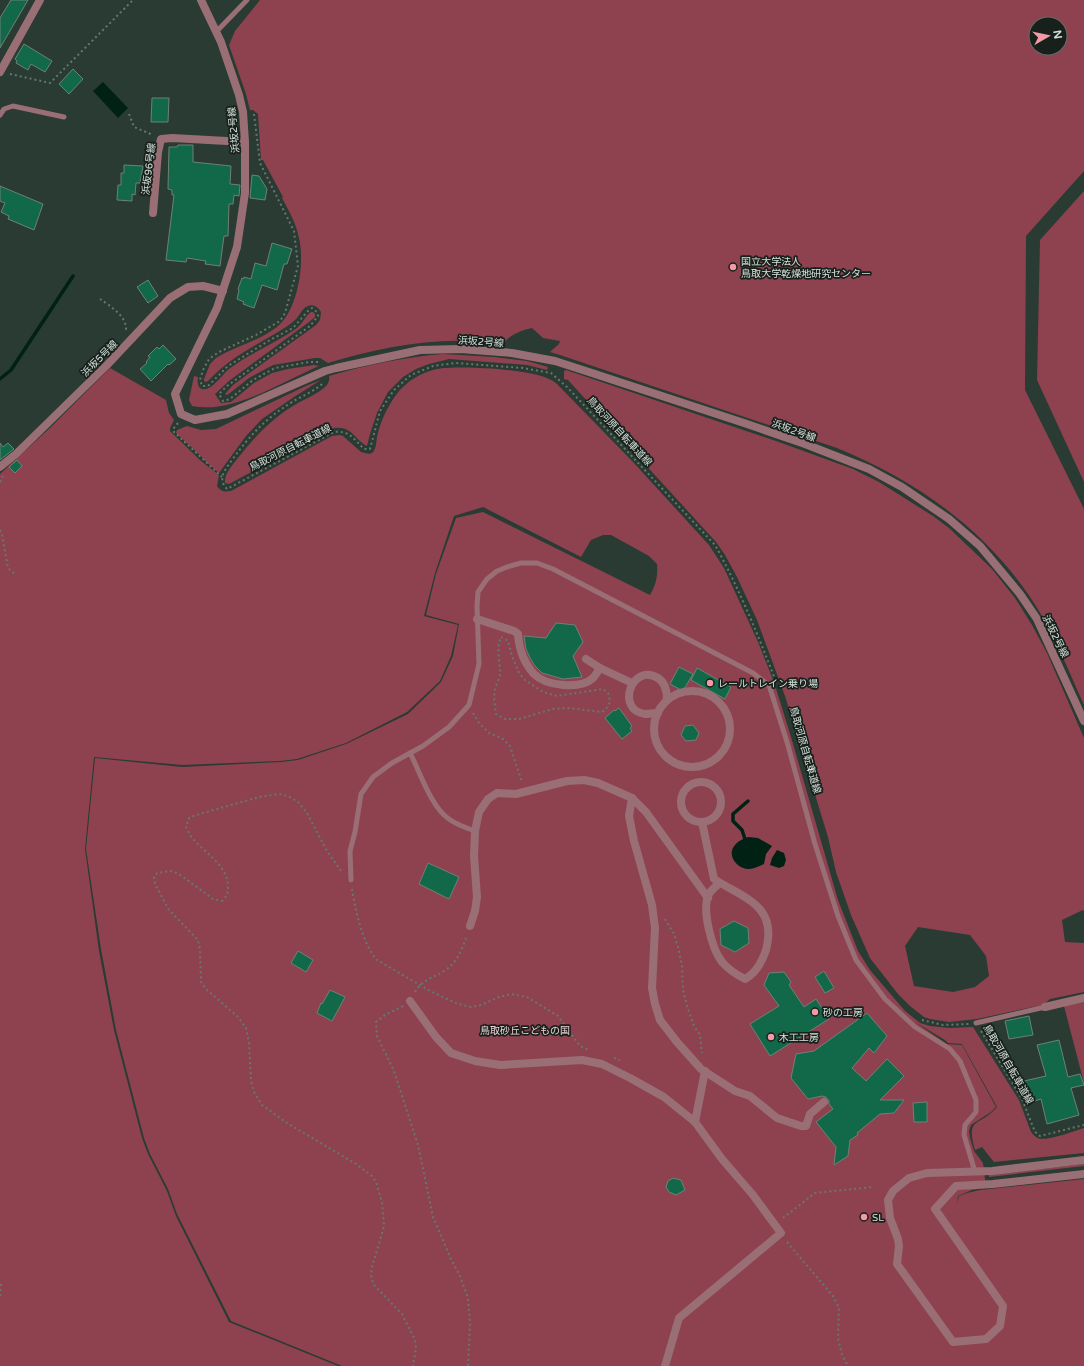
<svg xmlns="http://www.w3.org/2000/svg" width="1084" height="1366" viewBox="0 0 1084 1366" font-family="'Varela Round','Noto Sans JP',sans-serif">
<rect width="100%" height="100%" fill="#293b32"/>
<g fill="#8e4250" fill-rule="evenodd">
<path d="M260,0h824v171l-58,65 -1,154 59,119v196c-17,-38 -32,-77 -56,-111 -47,-68 -115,-115 -191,-146l-277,-93 -10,-3 9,-8 1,-3 -17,-3 -11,-10c-10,2 -23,7 -29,16 -62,-9 -117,2 -175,19l-8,-5h-5l-42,7 -24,13 -19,15 -3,2 -2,-1 8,-9 83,-60 4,-5 1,-8c-3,-5 -8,-8 -13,-6 -6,2 -8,9 -12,13 -3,3 -7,6 -10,8 -30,19 -53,28 -78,54l-2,1 -2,-1v-2l6,-15 6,-6c20,-12 43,-17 61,-31 21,-17 28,-64 22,-89 -3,-15 -10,-27 -17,-40l1,-1 -20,-37h-2l-3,-46 -5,-4h-3l-4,-16 -17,-49 6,-14zM1036,24h24v24h-24z"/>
<path d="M1084,191v291l-47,-102 3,-140z"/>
<path d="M311,312h2l2,2v3l-6,5 -80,59 -14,13 6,9 10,-1 23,-19 18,-10 16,-4 26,-4 5,1c-37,16 -86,48 -127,40l-3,-6 5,-24 4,1c-1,6 0,14 8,12 7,-1 17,-15 23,-20 21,-16 47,-26 68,-41 6,-5 8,-12 14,-16z"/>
<path d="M443,354l51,3 33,4 21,6 -1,3 -20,-5 -78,-6 -20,5 -13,5 -13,8 -15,15 -11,21 -7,21 -3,12c-14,-7 -14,-20 -33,-18l-105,56 -4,-1c-1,-9 7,-17 12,-24 17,-21 33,-39 56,-53 9,-6 25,-12 32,-19 3,-3 5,-6 4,-11 38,-11 75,-19 114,-22z"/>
<path d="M110,368l56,32 3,13 5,7 -4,8v3l31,30 18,14 -2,11c4,6 8,6 14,5l101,-55 8,-1 3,1 18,16 8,2c3,-1 5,-2 6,-6 2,-4 1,-10 3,-15 3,-13 10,-27 18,-38 9,-13 26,-23 41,-26 21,-4 94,0 112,10 3,1 6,3 8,5l76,78 76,83 15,23 34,74 16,40 17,55 47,163 20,51 12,19 35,41 15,12 10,3 19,2 24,-1 46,73 12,32c2,2 4,5 7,6 8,4 36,-7 46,-10v25l-90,9 -12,-15 -7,3c-10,-34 5,-23 22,-43l-35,-63 -14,-1 -3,-3 -30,-18 32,22 15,1 34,62 -5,5 -20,13 -2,6 1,7 4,13 9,12 3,25 -14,2 -14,6 -1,7 2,-7 8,-3 13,-3 104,-11v187h-742l-111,-45 -54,-107 -9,-25 -18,-35 -6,-16 -28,-108 -15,-81 -15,-100 9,-91 87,9 99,-5 17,-2 48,-16 62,-30 33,-32 12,-26 6,-32 -33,-9 10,-41 20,-56 27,-6 167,83c6,-10 8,-19 7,-31l-8,-8 -38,-21h-8l-12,5 -10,17 -98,-50 -29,9 -19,57 -11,43 34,9 -7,31 -11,25 -33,31 -61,31 -49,16 -17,2 -98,4 -88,-8 -9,92 14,102 15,79 28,108 6,16 19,37 9,25 53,106 109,44h-338v-892l52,-48z"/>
<path d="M566,370l210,71 77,28 26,13 54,34 16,12 43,41 23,29 17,27 15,28 37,85v173l-1,-1 -21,10 3,22 19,1v49l-34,7 -7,6 -29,6 -37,8 -28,3 -19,-3 -6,-2 -14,-11 -12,-12 -28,-36 -19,-43 -15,-43 -8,-35 -43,-141 -28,-76 -20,-43 -12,-22 -9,-13 -148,-162 -4,-1v-8zM918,927l52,8 16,21 3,20 -14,11 -22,5 -39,-6 -9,-40z"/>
<path d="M321,380l-27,17 -32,22 -16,17 -27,37 -16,-14v-1l-27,-25 1,-3 10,-4 14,4 15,-1 92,-44z"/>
<path d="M1084,1002v81l-20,-77z"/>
<path d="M1084,1164v2l-95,11v-2z"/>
</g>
<g fill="#002114">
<path d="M103,82l25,26 -10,10 -25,-27z"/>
<path d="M749,837l9,1 14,8 -6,8 -2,10c-5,2 -10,5 -15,5 -12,0 -23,-14 -14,-24 3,-4 9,-7 14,-8z"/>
<path d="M777,850l7,3 2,7 -2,6 -5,2 -9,-3 2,-7z"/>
</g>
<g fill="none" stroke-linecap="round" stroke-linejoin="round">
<g stroke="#002114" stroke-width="3.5">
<path d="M0,379l11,-9 62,-94"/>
<path d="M746,842l-4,-12 -9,-9v-7l15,-13"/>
</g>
</g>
<g fill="#11694a" stroke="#6e8177">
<path d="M11,0h17l-28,48v-30z"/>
<path d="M24,44l28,17 -7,11 -14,-8 -3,6 -12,-7 1,-2 -2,-2z"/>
<path d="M73,69l10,10 -14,15 -10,-10z"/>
<path d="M152,98h17l-1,24h-17z"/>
<path d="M178,145h15v17l38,4 -1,18 10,1 -1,11 -5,-1 -1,9h-4l-1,32h-4l-4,30 -15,-2 1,-3 -19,-3 -1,4 -20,-2 8,-65h-2v-5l-4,-1 1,-42h8z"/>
<path d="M124,165l19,1 -3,17h-4l-1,12 -3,-1v7l-15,-1 1,-15h3v-12h3z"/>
<path d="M252,175l7,1 8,13 -2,11 -15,-2z"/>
<path d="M0,186l43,18 -9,26 -26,-11 1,-3 -8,-4 4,-9 -5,-2z"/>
<path d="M272,243l20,6 -5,15h-3l-7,26 -15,-5 -8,23 -11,-4 1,-2 -7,-3 2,-9 -1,-1 4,-11 1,1 1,-2 7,2 4,-16 11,3z"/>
<path d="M148,280l10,16 -10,7 -11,-16z"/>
<path d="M163,345l13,14 -7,6 -1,-1 -17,17 -11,-12 7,-6 -1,-1 4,-5 -2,-1 9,-9 2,2z"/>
<path d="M0,443l3,4 5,-4 6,6 -14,11z"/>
<path d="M17,460l5,6 -7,7 -6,-6z"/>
<path d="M556,623l19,2 8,17 -10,14 9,21 -19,2 -21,-6 -7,-7 -5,-8 -4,-9 -2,-13 22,2z"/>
<path d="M679,667l14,7 -10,17 -13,-7z"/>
<path d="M697,668l34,19 -6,12 -34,-19z"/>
<path d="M619,708l13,18 -2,2 2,3 -10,8 -17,-21 9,-8 1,1z"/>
<path d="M693,725l6,8 -3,7 -10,1 -5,-6 4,-9z"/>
<path d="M428,863l31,14 -10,22 -30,-15z"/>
<path d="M734,921l14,7 1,15 -14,9 -14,-7 -1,-16z"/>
<path d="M298,951l15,9 -7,12 -15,-9z"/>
<path d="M824,971l10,17 -9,5 -10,-16z"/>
<path d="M784,972l7,10 -2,3 15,22 12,-8 13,20 -59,37 -20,-32 29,-18 -15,-21 5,-12z"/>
<path d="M330,990l15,7 -13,24 -15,-8 4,-10 1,1z"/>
<path d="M867,1013l20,23 -13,17 -5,-5 -17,20 14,13 21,-22 17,17 -24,24h24l-10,13 -14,1 -23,19 1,2 -8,5 -2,16 -14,9 2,-18 -20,-25 17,-13 -4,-5v-3l-3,-4 -4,-1 -14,3 -17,-21 5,-24 18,-3z"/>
<path d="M1029,1016l4,19 -24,4 -4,-18z"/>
<path d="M1059,1040l9,37 12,-3 4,11 -13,3 8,27 -32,9 -6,-25 -9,3 -8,-21 22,-5 -9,-31z"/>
<path d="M927,1102v20h-13l-1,-19z"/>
<path d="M673,1178l8,2 4,10 -9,5 -7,-3 -3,-5 2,-6z"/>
</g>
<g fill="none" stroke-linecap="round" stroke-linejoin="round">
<g stroke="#67776f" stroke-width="2" stroke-dasharray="2 3" stroke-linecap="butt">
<path d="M10,74l40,9 83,-83"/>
<path d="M129,114l5,13 19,8"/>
<path d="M254,114l6,49 34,68 4,35 -13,47 -5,8 -24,14 -37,17 -10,7 -6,11 -3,10 2,6h6l20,-20 42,-26 23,-12 15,-17 4,-3 5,4 1,4 -8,10 -83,60 -8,8 4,7 7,-2 23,-19 22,-12 34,-6h10"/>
<path d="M100,299c10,7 27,17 26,31"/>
<path d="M322,384c-9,8 -20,12 -30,18 -27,17 -41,32 -60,58 -7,10 -15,19 -5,29l107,-57c15,-2 20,7 30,17h6l10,-38 14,-21 17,-15 22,-9 22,-3 68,5 28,5 16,14 148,158c24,43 42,88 60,134"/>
<path d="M178,423l-5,6 1,3 48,45"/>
<path d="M0,482l3,-6"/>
<path d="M0,530l2,4 6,34 7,6"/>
<path d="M501,637l7,4 4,15 7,17 6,7 18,12 14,4 46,-7 5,4c3,9 2,13 -6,19l-34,-4 -15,1 -34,10h-14l-9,-5c-1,-8 -3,-17 -1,-25 1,-5 5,-10 5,-15 0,-12 -4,-26 1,-37z"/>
<path d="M473,713l6,10 10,10 13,5 8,8 12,36"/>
<path d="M341,871l-14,-20 -20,-38 -9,-11 -10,-6 -9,-2 -20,3 -63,18 -7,3 -3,9c1,2 3,5 4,8 12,17 38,29 38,52 0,7 -1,9 -6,14l-9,-2 -34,-25 -8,-3 -14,2 -3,4 1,7 14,26 29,30 2,10 1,32 5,7 32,28 8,11 3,15 2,38 3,11 8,13 25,18 69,41 16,12 4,6 6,20 2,24 -5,18 -7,22 -1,9 2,9 29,30 13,26 1,8 -3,18"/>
<path d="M352,889c3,20 11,56 25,71l55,32 26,12 13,3 10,-2 18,-8 12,-3 16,3 31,19 22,30 9,4"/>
<path d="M665,919l9,15 4,13 4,19 1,24 5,19 6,17 6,9 2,18"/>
<path d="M415,992c8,-14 20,-14 32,-23 11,-8 16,-22 20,-34"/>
<path d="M403,1006l-18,9 -9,7 1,14 17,35 24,74 15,72 18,42 9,17 8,22 2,26 -2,42"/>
<path d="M922,1020l21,5 26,-1"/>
<path d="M981,1031l41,68 13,33 5,4 44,-11"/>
<path d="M614,1058l6,2"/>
<path d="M783,1218l32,-25 58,-6"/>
<path d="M787,1242l46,54 6,12 -1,30 4,17 6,11"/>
<path d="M0,1296l1,-12"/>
</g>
<g stroke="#996f75" stroke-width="5">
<path d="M216,32l31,-32"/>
<path d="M0,115l4,-6 9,-3 51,11"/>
<path d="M410,753c10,19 21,54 39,66 8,6 17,9 26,12"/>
<path d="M351,880l-1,-29 5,-19 6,-38 12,-17 19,-14 31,-17 26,-19 20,-22 10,-41 -2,-58 1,-14 9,-13 10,-8 10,-4 14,-4h16l16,6 200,104 16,12 18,57 28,102 23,72 18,44 29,39 30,28 35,22 10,12 16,39v12l-11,13 -1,10 11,37"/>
<path d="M976,1023l69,-16"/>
</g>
<g stroke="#996f75" stroke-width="8">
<path d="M477,619l37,12 4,3c1,15 6,29 16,40 12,12 46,16 59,4 2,-2 5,-7 7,-10"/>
<path d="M586,659l14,9 32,15"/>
<circle cx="692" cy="729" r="38"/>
<path d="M658,713c-4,0 -9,1 -13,1 -30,-4 -13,-52 13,-36 8,5 9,14 9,22"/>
<circle cx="701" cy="802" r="20"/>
<path d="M632,798l-3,18 5,25 18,64 3,23 -3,60 3,16 5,16 17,22 24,27 34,22 15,5 27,22 24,8h5l4,-12 14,-12"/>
<path d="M702,822l12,57c29,19 64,26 52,71 -4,12 -10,23 -21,29 -8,-4 -17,-10 -23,-17 -10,-13 -21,-53 -13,-68 3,-5 7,-8 11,-11"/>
<path d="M470,926l5,-15 2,-14 -3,-41 1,-25 4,-19 9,-13 9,-6 19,1 51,-13 17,-1 14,3 34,15 14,14 62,86"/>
<path d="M410,1001l26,36 15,16 24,8 25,4 82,-5 20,4 28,14 34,19 31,25 27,37 31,36 28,38 -102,85 -14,48"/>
<path d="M695,1122l10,-51"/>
</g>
<g stroke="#996f75" stroke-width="8">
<path d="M0,72l40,-72"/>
<path d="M153,213l5,-61 3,-13 11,-1 73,4"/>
<path d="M0,467l16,-13 91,-89 63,-67 18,-11 15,-1 20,5"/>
<path d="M1045,1007l39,-9"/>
</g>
<g stroke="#996f75" stroke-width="8">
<path d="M201,0l20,42 18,53 4,17 2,30v51l-8,54 -20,61 -42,86 6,20 14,6 32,-6 98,-43 11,-3 84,-18 40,-1 52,4 43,8 37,12 152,50 61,21 64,25 33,18 47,32 31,27 40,48 17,25 47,102"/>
<path d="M1084,1160l-92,11 -65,2 -18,5 -16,13 -5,9 2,18 8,21 1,7 -2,18 56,78 33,-3 14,-13 3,-20 -68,-97 21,-23 37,-2 91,-10"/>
</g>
</g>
<g fill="#f39aa7" stroke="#18201c" stroke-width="1.5">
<circle cx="733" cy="267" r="4"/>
<circle cx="710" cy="683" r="4"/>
<circle cx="815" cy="1012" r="4"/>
<circle cx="771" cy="1037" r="4"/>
<circle cx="864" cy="1217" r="4"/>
</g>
<g text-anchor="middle" stroke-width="3.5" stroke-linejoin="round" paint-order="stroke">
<g font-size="10" fill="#d5e0da" stroke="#18201c">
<text transform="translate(233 130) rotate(-95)" y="4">浜坂2号線</text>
<text transform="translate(148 169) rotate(-83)" y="4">浜坂96号線</text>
<text transform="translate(481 341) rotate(4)" y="4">浜坂2号線</text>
<text transform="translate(99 358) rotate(-45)" y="4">浜坂5号線</text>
<text transform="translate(794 430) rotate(20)" y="4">浜坂2号線</text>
<text transform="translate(620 431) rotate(47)" y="4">鳥取河原自転車道線</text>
<text transform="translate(290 447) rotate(-27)" y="4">鳥取河原自転車道線</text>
<text transform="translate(1056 636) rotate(64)" y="4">浜坂2号線</text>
<text transform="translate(806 750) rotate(74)" y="4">鳥取河原自転車道線</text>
<text transform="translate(1009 1064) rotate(60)" y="4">鳥取河原自転車道線</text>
</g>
<g font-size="10" fill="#d5e0da" stroke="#18201c" text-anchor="start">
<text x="741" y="265">国立大学法人<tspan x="741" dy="12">鳥取大学乾燥地研究センター</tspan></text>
<text x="718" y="687">レールトレイン乗り場</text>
<text x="823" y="1016">砂の工房</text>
<text x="779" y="1041">木工工房</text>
<text x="872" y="1221">SL</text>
</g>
<g font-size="10" fill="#f0d5d8" stroke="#18201c">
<text x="525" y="1034">鳥取砂丘こどもの国</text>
</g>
</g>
<g transform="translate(1048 36) rotate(81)"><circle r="19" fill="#18201c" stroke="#646d68"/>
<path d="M0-3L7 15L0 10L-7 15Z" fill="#f39aa7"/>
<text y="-6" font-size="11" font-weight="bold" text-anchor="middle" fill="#d5e0da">N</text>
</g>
</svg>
